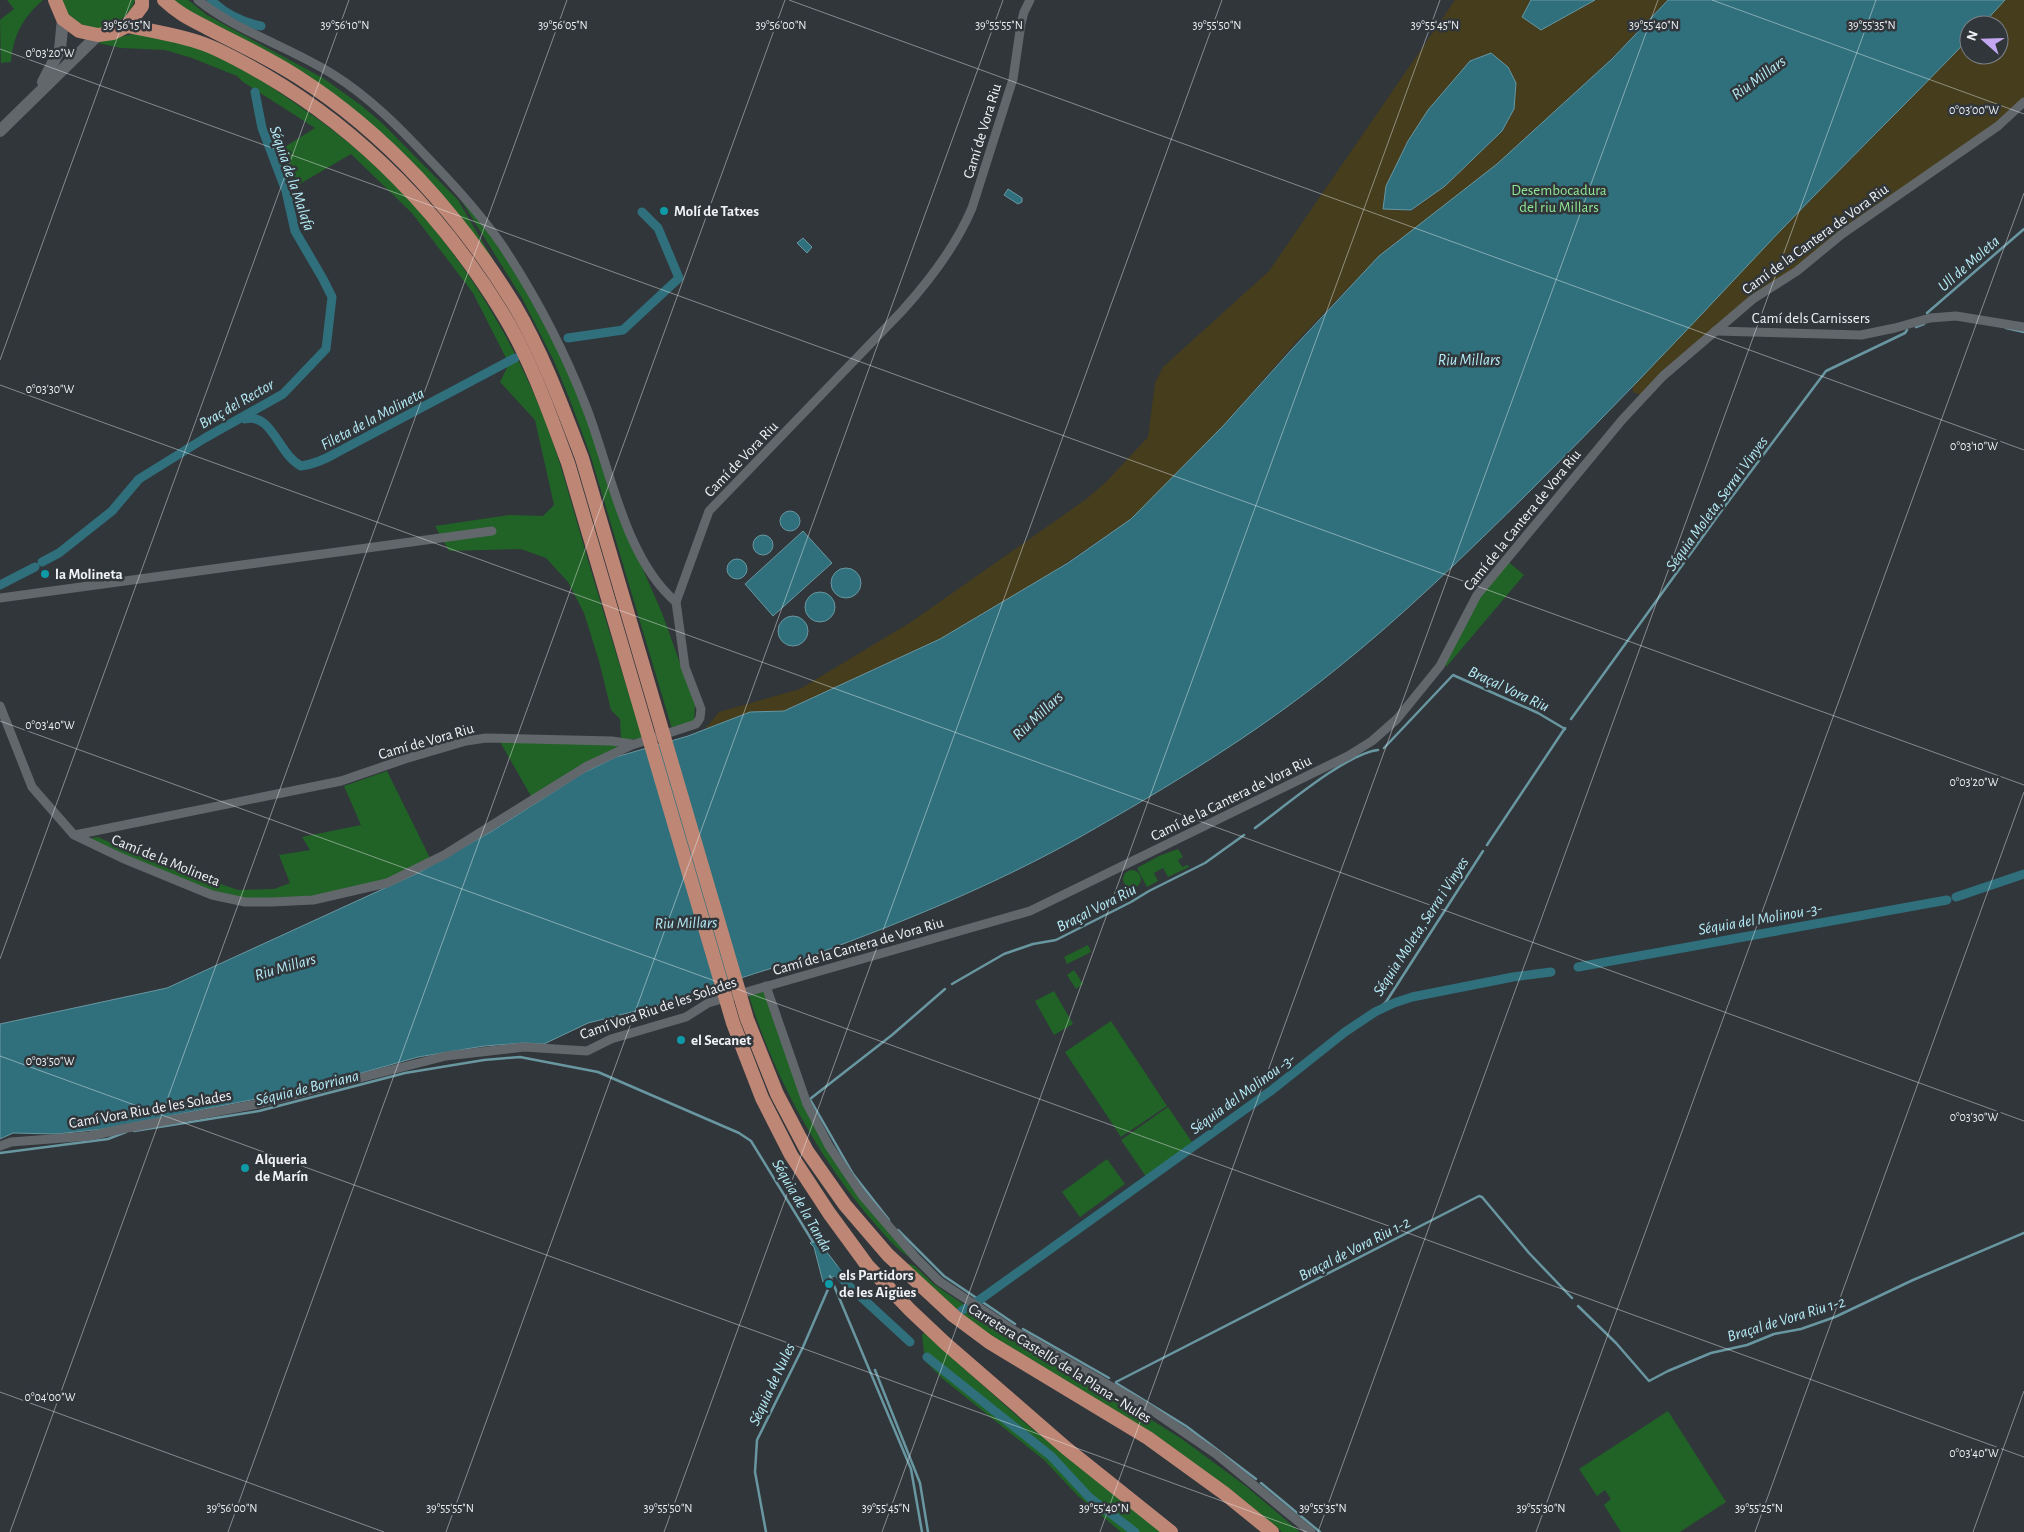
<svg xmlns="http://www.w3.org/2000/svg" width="2024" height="1532" viewBox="0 0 2024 1532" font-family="'Alegreya Sans',sans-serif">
<rect width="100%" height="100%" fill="#31363b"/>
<g fill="#216226">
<path d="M7,0h36c-20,17 -30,36 -32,62l-10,1 -1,-43 14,-11z"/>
<path d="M61,0h74c-8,24 -36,37 -57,22 -4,-2 -8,-4 -10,-7 -3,-4 -5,-10 -7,-15z"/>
<path d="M172,0h16l19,15 20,11 96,52 39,28 21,18 75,76 37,63 -97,-114z"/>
<path d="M134,34c14,2 28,4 41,7 49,13 93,43 134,72 104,71 183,179 231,295 21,51 34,106 50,159 17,58 35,115 53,172h-22l-1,-20 -9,-9 -12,-49 -15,-48 -16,-31 -22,-24 -25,-9 -72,2 -14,-25 74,-11 34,1 11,-11 -19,-85 -35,-38 9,-18 -36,-71 -61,-80 -61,-59 -65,38 -14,-37 43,-27 -72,-46 -6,-6 -45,-18 -27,-8 -44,-2 -28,-6z"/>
<path d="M459,197l26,30 33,50 39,71 27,61 40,117 38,87 33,92 -1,16 -22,8 -81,-272 -21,-57 -16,-39 -32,-63z"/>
<path d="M1506,560l18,15 -77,91 -6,-1 36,-70z"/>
<path d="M499,740l131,5 -98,53z"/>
<path d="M387,771l44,89 -44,21 -74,16 -54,3 -47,-7 -125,-54 11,-2 41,19 99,34 36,-1 16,-6 -11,-28 31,-5 -8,-13 59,-12 -17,-39z"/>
<path d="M1178,849l5,8 -5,3 4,7 6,-2 1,2 -21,10 -5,-9 -9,5 4,8 -11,6 -10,-19 22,-12z"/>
<circle cx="1132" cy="879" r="9"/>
<path d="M1088,945l3,7 -24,12 -3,-7z"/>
<path d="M1074,970l9,14 -7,5 -9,-14z"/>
<path d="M764,988l63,157 88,116c-20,-12 -31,-27 -46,-44 -54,-65 -96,-143 -121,-224z"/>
<path d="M1054,991l19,33 -19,11 -19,-34z"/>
<path d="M1111,1021l56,85 -46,31 -56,-85z"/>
<path d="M1168,1107l26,38 -47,33 -26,-38z"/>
<path d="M1107,1159l18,25 -45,33 -18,-25z"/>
<path d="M910,1264l5,2 20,19 93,63 81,45 73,46 65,48 53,45h-18l-46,-38 -256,-166 -19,-14 -55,-49z"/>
<path d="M924,1333l100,89 138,110h-41l-43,-36 -34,-36 -101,-81 -18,-18 -3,-26z"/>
<path d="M1668,1411l58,91 -46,30h-59l-17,-27 7,-6 -6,-9 -8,6 -18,-27z"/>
</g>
<g fill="#453d1c" fill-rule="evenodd">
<path d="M1455,0h75l-8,17 19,13 54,-30h72l-55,58 -115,106 -118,92 -83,86 -73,84 -92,93 -77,52 -114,68 -156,72 -34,1 -45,17 14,-17 81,-23 111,-67 174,-122 21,-18 42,-45 7,-54 8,-16 106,-96zM1491,53l17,14 8,16 -2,26 -11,22 -58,55 -34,25 -28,-2 3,-23 22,-45 20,-31 42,-50z"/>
<path d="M2005,0h19v101l-26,24 -245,173 -112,97 -8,-3v-5l118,-126 218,-222v16h30v-30h-17z"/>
</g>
<g fill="#2f707c" stroke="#6997a1">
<path d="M1531,0h64l-54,30 -19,-13z"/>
<path d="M1668,0h337l-23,25h-13v13l-14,15c-69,71 -140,140 -207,212 -72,77 -144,152 -218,226 -63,62 -126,124 -195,179 -79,64 -167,117 -255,167 -84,47 -174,84 -264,117 -40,14 -83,24 -121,42l-107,27 -44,21 -20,-1 -40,3 -66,11 -106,30 -56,12 -153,30 -46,5 -44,-1 -13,6v-115l167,-36 253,-116 72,-41 91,-58 33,-16 72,-21 62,-24 34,-1 156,-72 128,-76 63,-44 92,-93 70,-78 86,-92 118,-92 116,-106z"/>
<path d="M1491,53l17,14 8,16 -2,26 -12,22 -57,55 -34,24 -28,-1 3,-23 22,-45 20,-31 42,-49z"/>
<path d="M1008,189l14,9v4l-4,2 -14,-9z"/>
<path d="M803,238l9,9 -5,6 -10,-10z"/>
<circle cx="790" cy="521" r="10"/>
<path d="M803,531l29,32 -59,53 -28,-32z"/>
<circle cx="763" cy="545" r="10"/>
<circle cx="737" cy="569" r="10"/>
<circle cx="846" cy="583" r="15"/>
<circle cx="820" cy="607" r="15"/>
<circle cx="793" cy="631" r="15"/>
<path d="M816,1238l30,39 -6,3 -4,-5 -13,7 -9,-35 -4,-4z"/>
</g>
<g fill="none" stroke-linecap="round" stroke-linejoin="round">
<g stroke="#6997a1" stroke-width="2.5">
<path d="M1927,313l97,-84"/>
<path d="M1916,327l8,-3"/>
<path d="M2006,328l18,4"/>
<path d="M1571,719l151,-209 104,-139 79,-38 2,-3"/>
<path d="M1384,748l69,-73 85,38 27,16"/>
<path d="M1255,828c29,-21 90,-74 123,-78"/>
<path d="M1487,845l78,-117"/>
<path d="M952,984l52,-30 29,-10 23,-4 75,-38 18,-11 56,-28 39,-28"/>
<path d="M1375,1012l11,-10 97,-151"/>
<path d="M810,1099l82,-64 53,-46"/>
<path d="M811,1101l42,73 36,46"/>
<path d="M134,1131l125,-20 146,-38 79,-13 36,-3 78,15 141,61 12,8 62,101"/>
<path d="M0,1153l108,-14 18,-7"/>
<path d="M898,1230l46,46 71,48"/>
<path d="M830,1276l81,193 11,63"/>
<path d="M1578,1306l38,37 33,38 19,-10 43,-18 36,-8 27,-11 27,-5 34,-12 78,-37 111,-47"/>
<path d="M1023,1329l86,49"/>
<path d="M875,1370l45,113 8,49"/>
<path d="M1116,1382l363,-186 3,1 47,56 43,45"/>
<path d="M1116,1383l70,43 70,53"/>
<path d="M1261,1483l59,49"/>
<path d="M766,1532l-11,-60 2,-32 46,-93 29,-67"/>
</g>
<g stroke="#2f707c" stroke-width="9">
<path d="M211,0c14,14 31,22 50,26"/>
<path d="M568,338l55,-8 56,-52 -21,-50 -16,-16"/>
<path d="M245,419c27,-7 33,35 56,47 14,-2 23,-6 35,-13l179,-95"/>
<path d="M42,562l17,-9 53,-42 27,-32 66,-41 78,-44 43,-45 6,-52 -9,-18 -28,-48 -9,-40 -24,-63 -7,-36"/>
<path d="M0,585l35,-18"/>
<path d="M1956,897l68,-23"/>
<path d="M1578,967l369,-67"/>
<path d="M836,1271l11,13 63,58"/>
<path d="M978,1301l294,-211 73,-58 30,-20 19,-9 18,-6 101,-20 38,-5"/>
<path d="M961,1311l5,-3"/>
<path d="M927,1357l124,99 38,41 46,35"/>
</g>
<g stroke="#62676c" stroke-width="9">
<path d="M198,0c40,32 92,47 136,75 35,22 65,52 93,82 27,28 53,56 75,88 33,50 61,103 83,159 25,62 39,154 91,198"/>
<path d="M1715,331l146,4 34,-7 35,-10 26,-2 68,11"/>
<path d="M0,598l492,-67"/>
<path d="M0,706l32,81 42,48 48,23 90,37 33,7h27l41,-2 74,-17 57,-28 143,-89 45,-21 64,-21 4,-6 1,-9 -16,-42 -9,-65 33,-91 193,-200c28,-31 54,-65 70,-103l41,-129 8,-55 3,-12 6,-12"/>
<path d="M75,835l266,-54 64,-22 61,-18 20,-3 126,3 20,3"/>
<path d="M766,986l41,118 22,42 33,49 54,63 23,23 74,49 137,79 66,45 95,78"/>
<path d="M0,1146l11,-4 79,-6 32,-7 136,-25 188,-48 78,-9 63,4 24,-12 75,-22 22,-14 322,-92 318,-155 24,-15 25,-22 43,-53 37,-71 145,-175 41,-44 90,-77 44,-28 45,-37 156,-108 26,-24"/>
</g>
<g stroke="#62676c" stroke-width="12">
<path d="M43,82l17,-33 3,-30"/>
<path d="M0,131l98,-96"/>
</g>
<g stroke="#be8674" stroke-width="14">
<path d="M55,0l8,19 16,12 19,4 15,-2 14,-7 15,-20v-6"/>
<path d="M164,0c17,16 31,21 51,32 28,14 57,28 83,45 89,57 162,139 217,229 28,48 47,100 67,152l165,561 30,75 30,57 38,54 43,50 66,61 35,26 159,96 76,55 48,39"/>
<path d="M127,26c26,5 52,9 77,18 21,8 42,20 61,31 98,57 179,142 238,239 28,46 46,98 65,149l165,560 29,75 29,57 38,58 38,52 43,45 35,33 121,105 105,84"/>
</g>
</g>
<path fill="none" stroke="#f0f2f6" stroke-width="1" stroke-opacity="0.45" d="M789,0l1235,450M1712,0l312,114M0,49l2024,736M0,360l131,-360M0,385l2024,736M0,721l2024,736M0,959l349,-959M0,1056l1307,476M0,1392l384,140M10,1532l557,-1532M228,1532l557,-1532M446,1532l557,-1532M664,1532l558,-1532M882,1532l558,-1532M1100,1532l558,-1532M1318,1532l558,-1532M1536,1532l488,-1339M1755,1532l269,-740M1973,1532l51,-141"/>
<g fill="#0f9aa8" stroke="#31363b" stroke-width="2">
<circle cx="664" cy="211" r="5"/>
<circle cx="45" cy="574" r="5"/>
<circle cx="681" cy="1040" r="5"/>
<circle cx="245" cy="1168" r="5"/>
<circle cx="829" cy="1284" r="5"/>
</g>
<g text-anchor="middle" stroke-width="5" stroke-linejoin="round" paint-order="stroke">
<g font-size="15" fill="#f0f2f6" stroke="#31363b">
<text transform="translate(982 131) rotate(-73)" y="5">Camí de Vora Riu</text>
<text transform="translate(1815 239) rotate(-36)" y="5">Camí de la Cantera de Vora Riu</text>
<text x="1811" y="323">Camí dels Carnissers</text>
<text transform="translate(741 459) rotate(-46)" y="5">Camí de Vora Riu</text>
<text transform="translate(1522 520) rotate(-51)" y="5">Camí de la Cantera de Vora Riu</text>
<text transform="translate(426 741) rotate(-16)" y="5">Camí de Vora Riu</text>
<text transform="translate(1231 798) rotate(-26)" y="5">Camí de la Cantera de Vora Riu</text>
<text transform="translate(166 860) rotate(22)" y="5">Camí de la Molineta</text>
<text transform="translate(858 946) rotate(-16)" y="5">Camí de la Cantera de Vora Riu</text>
<text transform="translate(658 1008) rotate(-19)" y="5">Camí Vora Riu de les Solades</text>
<text transform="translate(150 1109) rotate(-10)" y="5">Camí Vora Riu de les Solades</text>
<text transform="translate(1060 1363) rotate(32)" y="5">Carretera Castelló de la Plana - Nules</text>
</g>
<g font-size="15" fill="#8fe691" stroke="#31363b">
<text x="1559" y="195">Desembocadura<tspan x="1559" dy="17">del riu Millars</tspan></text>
</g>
<g font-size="15" font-weight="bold" fill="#f0f2f6" stroke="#31363b" text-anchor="start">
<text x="674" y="216">Molí de Tatxes</text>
<text x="55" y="579">la Molineta</text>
<text x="691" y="1045">el Secanet</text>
<text x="255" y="1164">Alqueria<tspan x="255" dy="17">de Marín</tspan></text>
<text x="839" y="1280">els Partidors<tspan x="839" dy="17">de les Aigües</tspan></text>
</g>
<g font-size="16" font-style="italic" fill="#b5ecf7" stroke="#31363b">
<text transform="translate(1758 77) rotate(-36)" y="6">Riu Millars</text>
<text transform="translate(293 178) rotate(71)" y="6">Séquia de la Malafa</text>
<text transform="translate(1968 263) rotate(-41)" y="6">Ull de Moleta</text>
<text x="1469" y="365">Riu Millars</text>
<text transform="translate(236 403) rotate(-30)" y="6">Braç del Rector</text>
<text transform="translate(372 418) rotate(-28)" y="6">Fileta de la Molineta</text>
<text transform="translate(1716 503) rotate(-54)" y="6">Séquia Moleta, Serra i Vinyes</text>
<text transform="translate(1509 688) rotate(25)" y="6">Braçal Vora Riu</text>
<text transform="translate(1037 715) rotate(-43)" y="6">Riu Millars</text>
<text transform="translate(1096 907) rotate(-27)" y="6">Braçal Vora Riu</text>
<text transform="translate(1760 918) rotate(-10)" y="6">Séquia del Molinou -3-</text>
<text transform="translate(686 922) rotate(-1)" y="6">Riu Millars</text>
<text transform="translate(1420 926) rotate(-57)" y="6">Séquia Moleta, Serra i Vinyes</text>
<text transform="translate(285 966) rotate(-16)" y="6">Riu Millars</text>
<text transform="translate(307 1087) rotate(-14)" y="6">Séquia de Borriana</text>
<text transform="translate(1242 1093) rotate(-36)" y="6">Séquia del Molinou -3-</text>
<text transform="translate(803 1205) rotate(60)" y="6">Séquia de la Tanda</text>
<text transform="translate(1354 1248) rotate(-27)" y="6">Braçal de Vora Riu 1-2</text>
<text transform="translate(1786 1318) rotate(-17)" y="6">Braçal de Vora Riu 1-2</text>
<text transform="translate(771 1384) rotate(-65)" y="6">Séquia de Nules</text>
</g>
</g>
<g font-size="12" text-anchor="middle" fill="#f0f2f6" stroke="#31363b" stroke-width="5" stroke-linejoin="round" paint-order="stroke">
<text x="127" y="29">39°56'15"N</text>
<text x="345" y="29">39°56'10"N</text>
<text x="563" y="29">39°56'05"N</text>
<text x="781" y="29">39°56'00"N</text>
<text x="999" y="29">39°55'55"N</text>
<text x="1217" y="29">39°55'50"N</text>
<text x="1435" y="29">39°55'45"N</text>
<text x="1654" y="29">39°55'40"N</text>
<text x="1872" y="29">39°55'35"N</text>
<text x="50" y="57">0°03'20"W</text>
<text x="1974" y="114">0°03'00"W</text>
<text x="50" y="393">0°03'30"W</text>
<text x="1974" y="450">0°03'10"W</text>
<text x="50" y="729">0°03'40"W</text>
<text x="1974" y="786">0°03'20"W</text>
<text x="50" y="1065">0°03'50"W</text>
<text x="1974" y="1121">0°03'30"W</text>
<text x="50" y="1401">0°04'00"W</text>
<text x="1974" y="1457">0°03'40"W</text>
<text x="232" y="1512">39°56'00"N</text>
<text x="450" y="1512">39°55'55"N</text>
<text x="668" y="1512">39°55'50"N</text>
<text x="886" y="1512">39°55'45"N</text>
<text x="1104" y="1512">39°55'40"N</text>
<text x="1323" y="1512">39°55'35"N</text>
<text x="1541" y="1512">39°55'30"N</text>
<text x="1759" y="1512">39°55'25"N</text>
</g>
<g transform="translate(1984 40) rotate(290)"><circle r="24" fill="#31363b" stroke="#7d8186"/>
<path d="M0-4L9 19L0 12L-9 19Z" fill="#c4a7f1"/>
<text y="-8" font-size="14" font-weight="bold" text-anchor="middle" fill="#f0f2f6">N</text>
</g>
</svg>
